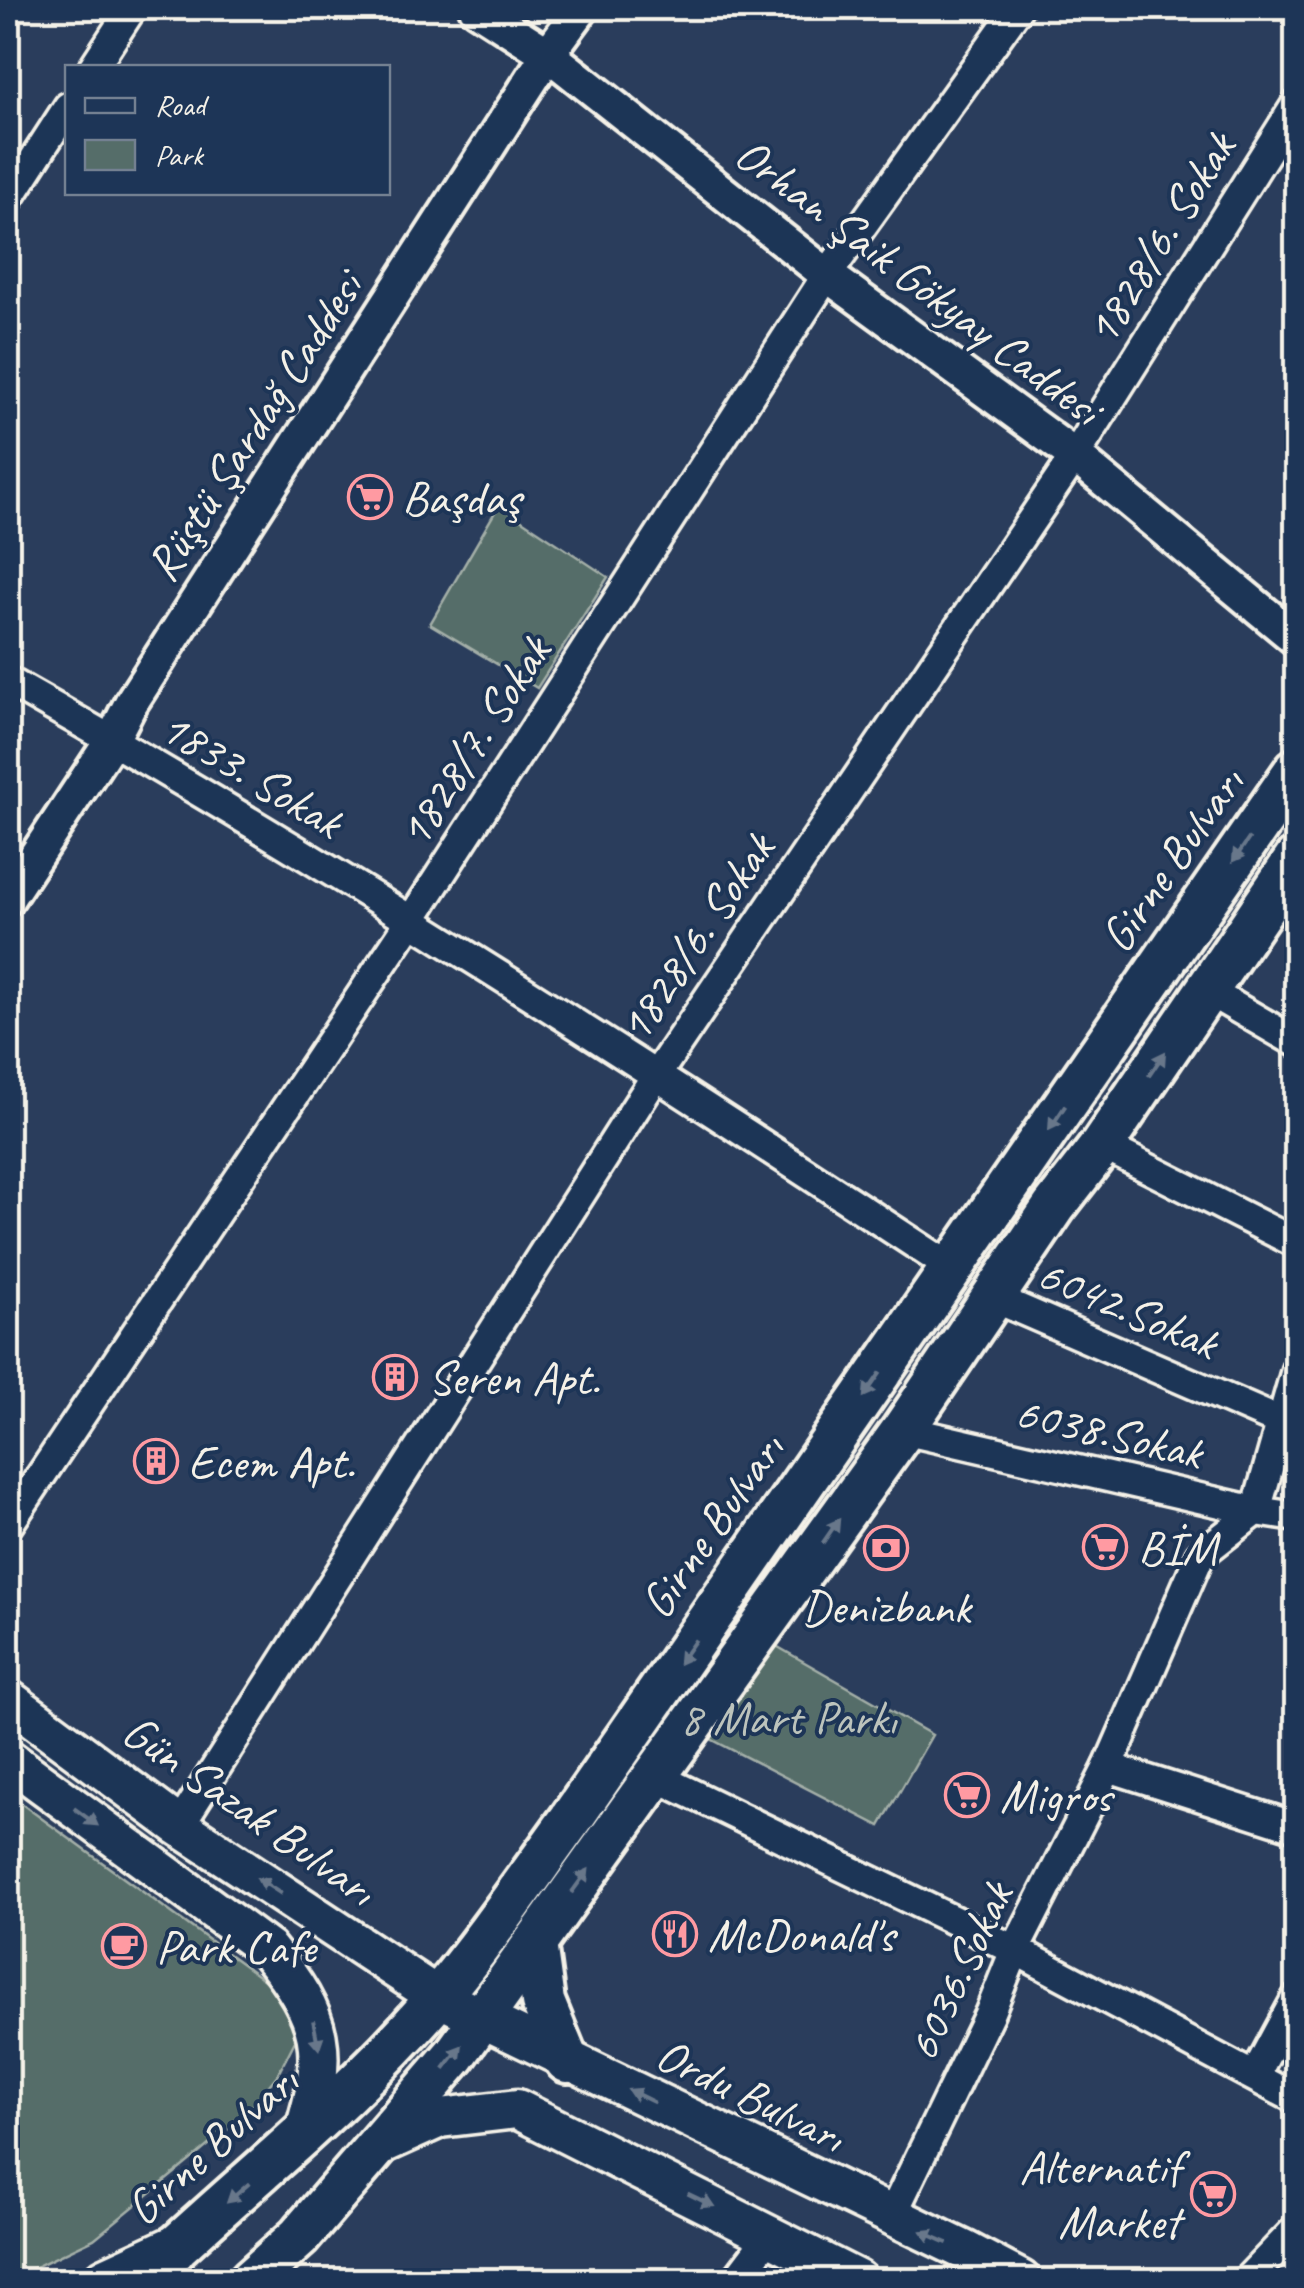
<svg xmlns="http://www.w3.org/2000/svg" width="1304" height="2288" viewBox="0 0 1304 2288" font-family="Caveat,sans-serif">
<rect width="100%" height="100%" fill="#2a3d5c"/>
<filter id="ink" filterUnits="userSpaceOnUse"><feTurbulence type="fractalNoise" baseFrequency=".01" numOctaves="2"/><feDisplacementMap in="SourceGraphic" scale="20" xChannelSelector="R" yChannelSelector="G"/><feConvolveMatrix kernelMatrix="1 2 1 2 8 2 1 2 1" color-interpolation-filters="sRGB"/></filter>
<g filter="url(#ink)">
<g fill="#556d69" stroke="#a4afa8" stroke-width="2.5">
<path d="M499,505l109,72 -71,111 -107,-64z"/>
<path d="M771,1643l161,92 -52,91 -173,-89z"/>
<path d="M8,1794l274,199 15,44 -19,37 -32,40 -59,49 -93,76 -86,41z"/>
</g>
<g fill="none" stroke-linecap="round" stroke-linejoin="round">
<defs>
<g id="minor">
<path d="M93,68l39,-60"/>
<path d="M8,200l60,-93"/>
<path d="M8,681c323,182 635,384 945,588"/>
<path d="M1208,991l88,51"/>
<path d="M1102,1145l194,98"/>
<path d="M992,1297l291,126"/>
<path d="M903,1430l353,81 40,6"/>
<path d="M1256,1511l40,-141"/>
<path d="M8,1525l402,-603 417,-647 191,-267"/>
<path d="M1108,1767l188,60"/>
<path d="M657,1777l358,173 281,149"/>
<path d="M179,1826l478,-752 418,-618 221,-351"/>
<path d="M1255,2075l41,-76"/>
<path d="M891,2217l99,-205 25,-62 93,-183 92,-212 56,-44"/>
<path d="M736,2280l34,-45"/>
<path d="M1247,2280l49,-51"/>
</g>
<g id="tertiary">
<path d="M476,8l72,46 279,221 248,181 221,183"/>
<path d="M8,898l104,-158 19,-37 417,-649 34,-46"/>
</g>
<g id="secondary">
<path d="M8,1699l171,127 259,171 526,253 57,30"/>
<path d="M8,1759l260,191c56,69 62,101 35,186"/>
<path d="M380,2145l60,-27 77,-9 341,171"/>
</g>
<g id="primary">
<path d="M535,1943l8,59 24,59"/>
<path d="M148,2273c97,-92 204,-174 291,-277 47,-56 89,-118 132,-177l725,-1049"/>
<path d="M251,2280l48,-43 156,-182 448,-625 151,-223 48,-62 194,-286"/>
</g>
<path id="trunk" d="M107,2280l65,-30"/>
</defs>
<use href="#minor" stroke="#f4f1e8" stroke-width="35"/>
<use href="#tertiary" stroke="#f4f1e8" stroke-width="40"/>
<use href="#secondary" stroke="#f4f1e8" stroke-width="45"/>
<use href="#primary" stroke="#f4f1e8" stroke-width="50"/>
<use href="#trunk" stroke="#f4f1e8" stroke-width="52"/>
<use href="#minor" stroke="#1d3557" stroke-width="28"/>
<use href="#tertiary" stroke="#1d3557" stroke-width="32"/>
<use href="#secondary" stroke="#1d3557" stroke-width="38"/>
<use href="#primary" stroke="#1d3557" stroke-width="42"/>
<use href="#trunk" stroke="#1d3557" stroke-width="45"/>
</g>
<defs><path id="oneway-solid" d="M-6-.8H1V-3.2L6.5 0L1 3.2V.8H-6Z" transform="scale(2.5)"/></defs>
<g fill="#68778a">
<use href="#oneway-solid" transform="translate(1241 850) rotate(125)"/>
<use href="#oneway-solid" transform="translate(1157 1064) rotate(-56)"/>
<use href="#oneway-solid" transform="translate(1057 1118) rotate(124)"/>
<use href="#oneway-solid" transform="translate(872 1385) rotate(125)"/>
<use href="#oneway-solid" transform="translate(831 1531) rotate(-55)"/>
<use href="#oneway-solid" transform="translate(687 1652) rotate(125)"/>
<use href="#oneway-solid" transform="translate(86 1817) rotate(36)"/>
<use href="#oneway-solid" transform="translate(580 1881) rotate(-54)"/>
<use href="#oneway-solid" transform="translate(269 1886) rotate(-147)"/>
<use href="#oneway-solid" transform="translate(316 2035) rotate(79)"/>
<use href="#oneway-solid" transform="translate(453 2057) rotate(-52)"/>
<use href="#oneway-solid" transform="translate(641 2096) rotate(-154)"/>
<use href="#oneway-solid" transform="translate(238 2193) rotate(139)"/>
<use href="#oneway-solid" transform="translate(701 2200) rotate(26)"/>
<use href="#oneway-solid" transform="translate(934 2237) rotate(-156)"/>
</g>
</g>
<defs>
<symbol id="supermarket-ring" viewBox="-11 -11 22 22"><circle r="9.5" fill="#1d3557" stroke="#ff9aa2" stroke-width="1.5"/><path d="M-6-5.5h2.5l.6 2H6L4.5 2H-2.5L-4.4-4H-6ZM-1.5 3.2a1.3 1.3 0 1 0 .1 0ZM3 3.2a1.3 1.3 0 1 0 .1 0Z" fill="#ff9aa2"/></symbol>
<symbol id="building-ring" viewBox="-11 -11 22 22"><circle r="9.5" fill="#1d3557" stroke="#ff9aa2" stroke-width="1.5"/><path d="M-4-6H4V6H1V3H-1V6H-4ZM-2.5-4.3h1.7v1.8h-1.7ZM.8-4.3h1.7v1.8H.8ZM-2.5-1h1.7V.8h-1.7ZM.8-1h1.7V.8H.8Z" fill="#ff9aa2"/></symbol>
<symbol id="bank-ring" viewBox="-11 -11 22 22"><circle r="9.5" fill="#1d3557" stroke="#ff9aa2" stroke-width="1.5"/><path d="M-6-4H6V4H-6ZM0-2.3a2.3 2.3 0 1 0 0 4.6a2.3 2.3 0 1 0 0-4.6Z" fill="#ff9aa2"/></symbol>
<symbol id="restaurant-ring" viewBox="-11 -11 22 22"><circle r="9.5" fill="#1d3557" stroke="#ff9aa2" stroke-width="1.5"/><path d="M-5-6h1v4h1v-4h1v4h1v-4h1v5L-1.5 .5V6h-2V.5L-5-1ZM5-6V6H3V1.5H1.5Q1.5-4 5-6Z" fill="#ff9aa2"/></symbol>
<symbol id="cafe-ring" viewBox="-11 -11 22 22"><circle r="9.5" fill="#1d3557" stroke="#ff9aa2" stroke-width="1.5"/><path d="M-5.5-4.5H6V0H3Q3 3.5 0 3.5H-2.5Q-5.5 3.5-5.5 0ZM3-3.2v2h1.7v-2ZM-6 4.5H4V6H-6Z" fill="#ff9aa2"/></symbol>
</defs>
<g fill-rule="evenodd">
<use href="#supermarket-ring" x="345" y="472" width="50" height="50"/>
<use href="#building-ring" x="370" y="1352" width="50" height="50"/>
<use href="#building-ring" x="131" y="1436" width="50" height="50"/>
<use href="#supermarket-ring" x="1080" y="1522" width="50" height="50"/>
<use href="#bank-ring" x="861" y="1523" width="50" height="50"/>
<use href="#supermarket-ring" x="942" y="1770" width="50" height="50"/>
<use href="#restaurant-ring" x="650" y="1909" width="50" height="50"/>
<use href="#cafe-ring" x="99" y="1921" width="50" height="50"/>
<use href="#supermarket-ring" x="1188" y="2169" width="50" height="50"/>
</g>
<g text-anchor="middle" stroke-width="8" stroke-linejoin="round" paint-order="stroke">
<g font-size="48" fill="#f4f1e8" stroke="#1d3557">
<text transform="translate(1159 238) rotate(-58)" y="17">1828/6. Sokak</text>
<text transform="translate(919 280) rotate(37)" y="17">Orhan Şaik Gökyay Caddesi</text>
<text transform="translate(253 426) rotate(-57)" y="17">Rüştü Şardağ Caddesi</text>
<text transform="translate(473 741) rotate(-57)" y="17">1828/7. Sokak</text>
<text transform="translate(252 773) rotate(31)" y="17">1833. Sokak</text>
<text transform="translate(1171 859) rotate(-55)" y="17">Girne Bulvarı</text>
<text transform="translate(695 937) rotate(-56)" y="17">1828/6. Sokak</text>
<text transform="translate(1128 1307) rotate(23)" y="17">6042.Sokak</text>
<text transform="translate(1109 1431) rotate(13)" y="17">6038.Sokak</text>
<text transform="translate(711 1525) rotate(-55)" y="17">Girne Bulvarı</text>
<text transform="translate(250 1809) rotate(35)" y="17">Gün Sazak Bulvarı</text>
<text transform="translate(958 1971) rotate(-65)" y="17">6036.Sokak</text>
<text transform="translate(751 2094) rotate(26)" y="17">Ordu Bulvarı</text>
<text transform="translate(211 2144) rotate(-42)" y="17">Girne Bulvarı</text>
</g>
<g font-size="48" fill="#f4f1e8" stroke="#1d3557" text-anchor="start">
<text x="402" y="514">Başdaş</text>
<text x="428" y="1394">Seren Apt.</text>
<text x="188" y="1478">Ecem Apt.</text>
<text x="1138" y="1564">BİM</text>
<text x="886" y="1623" text-anchor="middle">Denizbank</text>
<text x="1000" y="1812">Migros</text>
<text x="708" y="1951">McDonald's</text>
<text x="156" y="1963">Park Cafe</text>
<text x="1180" y="2183" text-anchor="end">Alternatif<tspan x="1180" dy="55">Market</tspan></text>
</g>
<g font-size="48" fill="#bcc3bc" stroke="#1d3557">
<text x="788" y="1734">8 Mart Parkı</text>
</g>
</g>
<rect width="1304" height="2288" fill="none" stroke="#1d3557" stroke-width="40"/>
<rect x="20" y="20" width="1264" height="2248" fill="none" stroke="#f4f1e8" stroke-width="4" filter="url(#ink)"/>
<rect x="65" y="65" width="325" height="130" fill="#1d3557" stroke="#738091" stroke-width="2.5"/>
<rect x="85" y="98" width="50" height="15" fill="#1d3557" stroke="#738091" stroke-width="2.5"/>
<text x="155" y="115" font-size="30" fill="#f4f1e8">Road</text>
<rect x="85" y="140" width="50" height="30" fill="#556d69" stroke="#738091" stroke-width="2.5"/>
<text x="155" y="165" font-size="30" fill="#f4f1e8">Park</text>
</svg>
